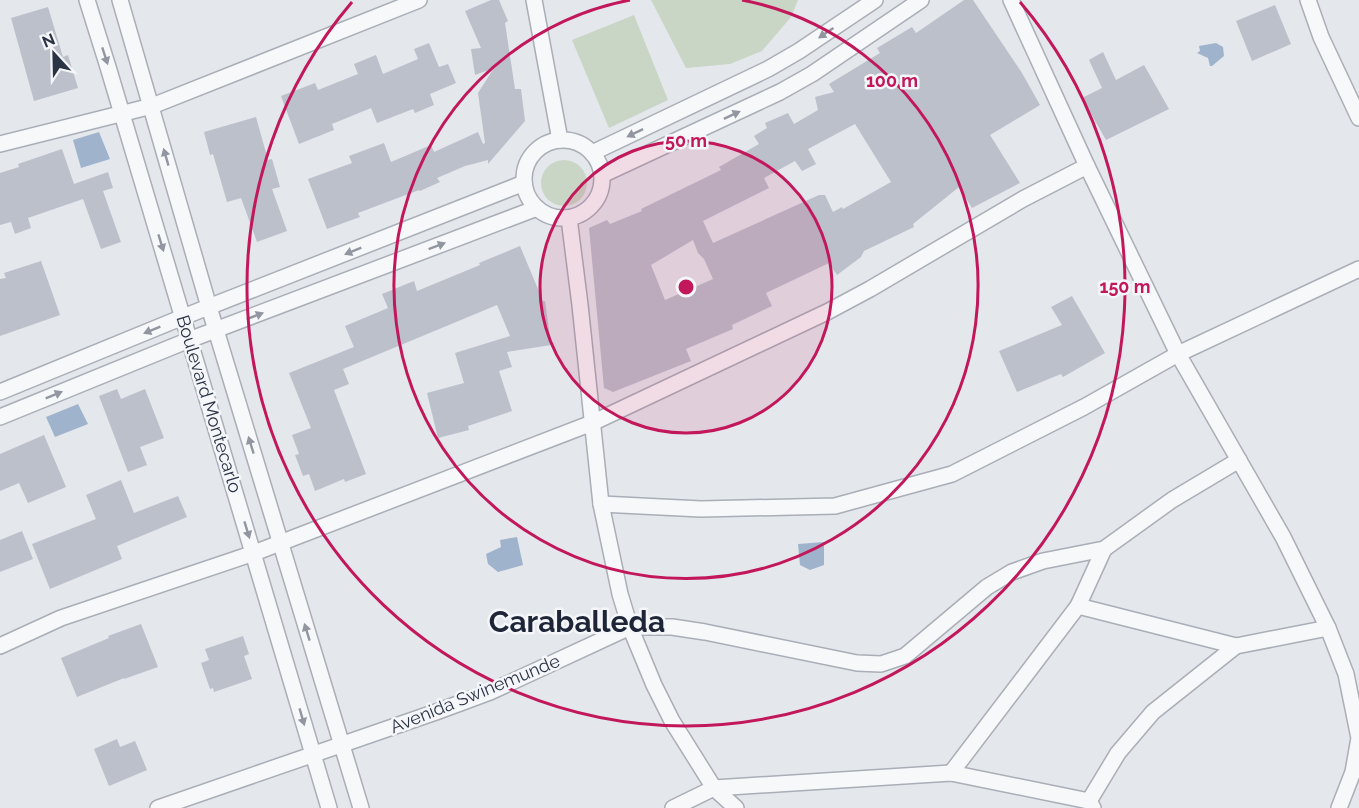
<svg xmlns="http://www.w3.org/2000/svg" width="1359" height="808" viewBox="0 0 1359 808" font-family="Raleway,sans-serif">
<rect width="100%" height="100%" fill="#e4e7ec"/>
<g fill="#c9d6c5">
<path d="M651,0h147l-7,17 -29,34 -32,13 -44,4z"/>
<path d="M634,15l34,85 -59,28 -37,-88z"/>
<circle cx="564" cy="183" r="23"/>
</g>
<g fill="#9fb4cc">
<path d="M1216,43l7,4 1,9 -12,10h-2l-2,-8 -11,-5 3,-2 -1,-5z"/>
<path d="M99,132l11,27 -29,9 -8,-28z"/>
<path d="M78,404l10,20 -33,13 -9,-20z"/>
<path d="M517,537l6,28 -25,7 -10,-8 -2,-10 15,-7 -1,-7z"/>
<path d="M824,542v23l-14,5 -10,-5 -2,-21z"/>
</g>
<g fill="#bbc0ca" fill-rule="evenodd">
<path d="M491,0h8l9,21 -3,2 10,66h6l4,32 -37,43v-4l-23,6 -28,12 3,4 -20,9 -1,-1 -61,23 2,4 -33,12 -19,-50 44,-16 -3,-7 35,-13 7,19 40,-17 3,7 44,-20 5,12 2,-1 -7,-50 16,-25 -19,7 -4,-26 10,-1 -16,-37z"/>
<path d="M964,0h9l49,73 18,32 -50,30 30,48 -48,25 -13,-21 -46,37 1,3 -50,24 -3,6 -24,18 -8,-12 -63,30 6,13 -40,19 1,4 -47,20 5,12 -78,31 -9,-4 -15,-160 18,-8 3,4 32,-13 -1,-2 80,-39 -2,-3 40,-23 -5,-8 13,-8 -2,-5 23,-10 6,11 24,-14 -3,-13 19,-5 -5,-8 51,-31 -3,-5 35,-21 4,6zM855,124l36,58 -48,27 -1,-2 -9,5 -8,-17h-6l-106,48 -10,-22 66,-33 -5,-10 31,-17 7,10 14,-7 -8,-15zM693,240l5,13 6,6 9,20 -48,21 -14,-35z"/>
<path d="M1275,5l16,39 -39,17 -16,-40z"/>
<path d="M48,7l15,50 5,-2 10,33 -44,13 -23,-83z"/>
<path d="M429,43l10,24 9,-3 8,19 -26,11 4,11 -19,8 -2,-4 -36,14 -6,-15 -39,16 2,6 -35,14 -18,-48 34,-13 3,7 40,-16 -4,-10 22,-9 7,19 35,-15 -4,-10z"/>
<path d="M1103,52l13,28 28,-15 25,44 -63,31 -24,-42 20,-10 -13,-28z"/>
<path d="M256,117l12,43 4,-1 8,28 -8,2 15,42 -30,11 -16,-44 -14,4 -14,-48 -3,1 -6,-23z"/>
<path d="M62,149l12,35 34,-12 5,16 -10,3 18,51 -20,7 -18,-50 -55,19 3,10 -16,6 -4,-12 -11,3v-52l19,-6 -1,-3z"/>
<path d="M520,246l23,55h2l6,44 -44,7 5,15 -13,4 13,40 -44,15 1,4 -31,8 -11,-45 37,-10 -9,-30 55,-17 -13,-31 -154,64 6,15 -15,6 32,84 -21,8 -1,-3 -29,12 -6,-17 -6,2 -8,-21 4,-1 -7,-19 19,-7 -22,-55 65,-26 -9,-21 43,-18 -6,-14 32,-13 3,10 63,-26 -1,-2z"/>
<path d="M41,261l19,54 -60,21v-57l6,-1 -2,-5z"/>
<path d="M1072,296l33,57 -42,24 -2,-3 -44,18 -18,-41 63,-26 -11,-18z"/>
<path d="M117,389l4,10 24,-10 19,49 -24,9 7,18 -19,7 -29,-76z"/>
<path d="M44,435l22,52 -38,16 -9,-20 -19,8v-37z"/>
<path d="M121,480l13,33 44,-17 9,21 -70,29 5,13 -72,30 -18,-45 64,-25 -10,-24z"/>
<path d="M22,531l11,28 -33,13v-32z"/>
<path d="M141,624l17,43 -34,12v-1l-47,19 -16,-39 48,-20 -1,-2z"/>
<path d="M243,636l6,18 -5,2 8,23 -38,13 -1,-4 -3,1 -9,-26 8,-3 -4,-11z"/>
<path d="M117,739l3,8 15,-6 12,29 -38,16 -15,-37z"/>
</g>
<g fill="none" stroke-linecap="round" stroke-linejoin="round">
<defs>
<g id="minor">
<path d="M87,0l21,67 221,741"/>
<path d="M120,0l89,307 152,501"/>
<path d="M534,0l26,140"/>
<path d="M1011,0l76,166 91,188 105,183 45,91 18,46 13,64 -6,34 -14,36"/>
<path d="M1308,0l13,37 38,81"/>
<circle cx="563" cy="179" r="39"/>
<path d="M0,144l152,-38 267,-106"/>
<path d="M592,153l176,-84 31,-18 76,-51"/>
<path d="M602,175l178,-83 32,-18 109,-74"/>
<path d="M569,218l11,87 21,199 19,90 10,33 24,58 18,36 42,67 22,20"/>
<path d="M0,392l183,-75 341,-134"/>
<path d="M0,417l189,-77 348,-132"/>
<path d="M601,504l100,5 134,-3 117,-32 132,-67 94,-53 181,-85"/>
<path d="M1078,606l158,40 92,-18"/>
<path d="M0,646l61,-28 193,-65 338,-130 235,-111 43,-23 153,-90 64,-33"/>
<path d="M951,773l127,-167 26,-57"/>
<path d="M1089,801l29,-48 35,-41 83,-66"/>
<path d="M158,808l278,-96 54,-20 140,-65h42l33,5 152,31 24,1 24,-8 82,-69 25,-15 31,-11 61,-12 68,-49 67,-40"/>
<path d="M673,808l41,-20 237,-15 138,28 4,7"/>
</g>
</defs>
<use href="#minor" stroke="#a9aeb7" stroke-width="18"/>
<use href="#minor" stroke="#f7f8fa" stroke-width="15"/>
</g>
<defs><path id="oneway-solid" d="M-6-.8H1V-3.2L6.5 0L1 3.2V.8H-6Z" transform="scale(1.5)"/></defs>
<g fill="#9196a0">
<use href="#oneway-solid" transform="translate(826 33) rotate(146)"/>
<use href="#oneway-solid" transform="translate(105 56) rotate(72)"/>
<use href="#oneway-solid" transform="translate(732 115) rotate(-25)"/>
<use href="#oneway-solid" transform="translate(635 133) rotate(154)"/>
<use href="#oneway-solid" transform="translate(166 157) rotate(-106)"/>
<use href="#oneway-solid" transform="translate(161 243) rotate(73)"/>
<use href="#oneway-solid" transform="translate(437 246) rotate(-21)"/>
<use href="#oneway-solid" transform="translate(353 251) rotate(158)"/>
<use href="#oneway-solid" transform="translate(255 316) rotate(-21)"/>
<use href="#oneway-solid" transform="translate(152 330) rotate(158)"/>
<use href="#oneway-solid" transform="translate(54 395) rotate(-22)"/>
<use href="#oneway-solid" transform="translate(251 445) rotate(-107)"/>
<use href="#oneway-solid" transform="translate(247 530) rotate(73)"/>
<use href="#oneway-solid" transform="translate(307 632) rotate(-107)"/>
<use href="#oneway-solid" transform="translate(302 717) rotate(74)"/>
</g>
<circle cx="686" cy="287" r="146" fill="#c2185b" fill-opacity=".12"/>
<g fill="none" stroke="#c2185b" stroke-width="3">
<circle cx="686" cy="287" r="146"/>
<path d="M742 0A292 292 0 1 1 630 0"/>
<path d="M1020 2A439 439 0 1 1 352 2"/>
</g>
<g text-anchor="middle" stroke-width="5" stroke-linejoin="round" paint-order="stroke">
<g font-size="18" fill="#2b3445" stroke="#f4f6f9">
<text transform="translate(209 404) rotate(73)" y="6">Boulevard Montecarlo</text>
<text transform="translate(475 694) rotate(-22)" y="6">Avenida Swinemunde</text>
</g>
<g font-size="30" font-weight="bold" fill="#1d2536" stroke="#f4f6f9">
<text x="577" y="632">Caraballeda</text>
</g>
</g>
<circle cx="686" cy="287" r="9" fill="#c2185b" stroke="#f4f6f9" stroke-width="3"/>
<g font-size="18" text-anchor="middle" font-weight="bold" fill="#c2185b" stroke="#f4f6f9" stroke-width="5" stroke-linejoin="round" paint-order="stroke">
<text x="892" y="87">100 m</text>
<text x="686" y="147">50 m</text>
<text x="1125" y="293">150 m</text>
</g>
<g transform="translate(54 54) rotate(338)" stroke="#f4f6f9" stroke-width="4.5" paint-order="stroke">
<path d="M0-4.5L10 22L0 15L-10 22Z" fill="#2b3445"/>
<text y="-9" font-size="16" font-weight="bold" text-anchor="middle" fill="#2b3445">N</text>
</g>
</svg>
